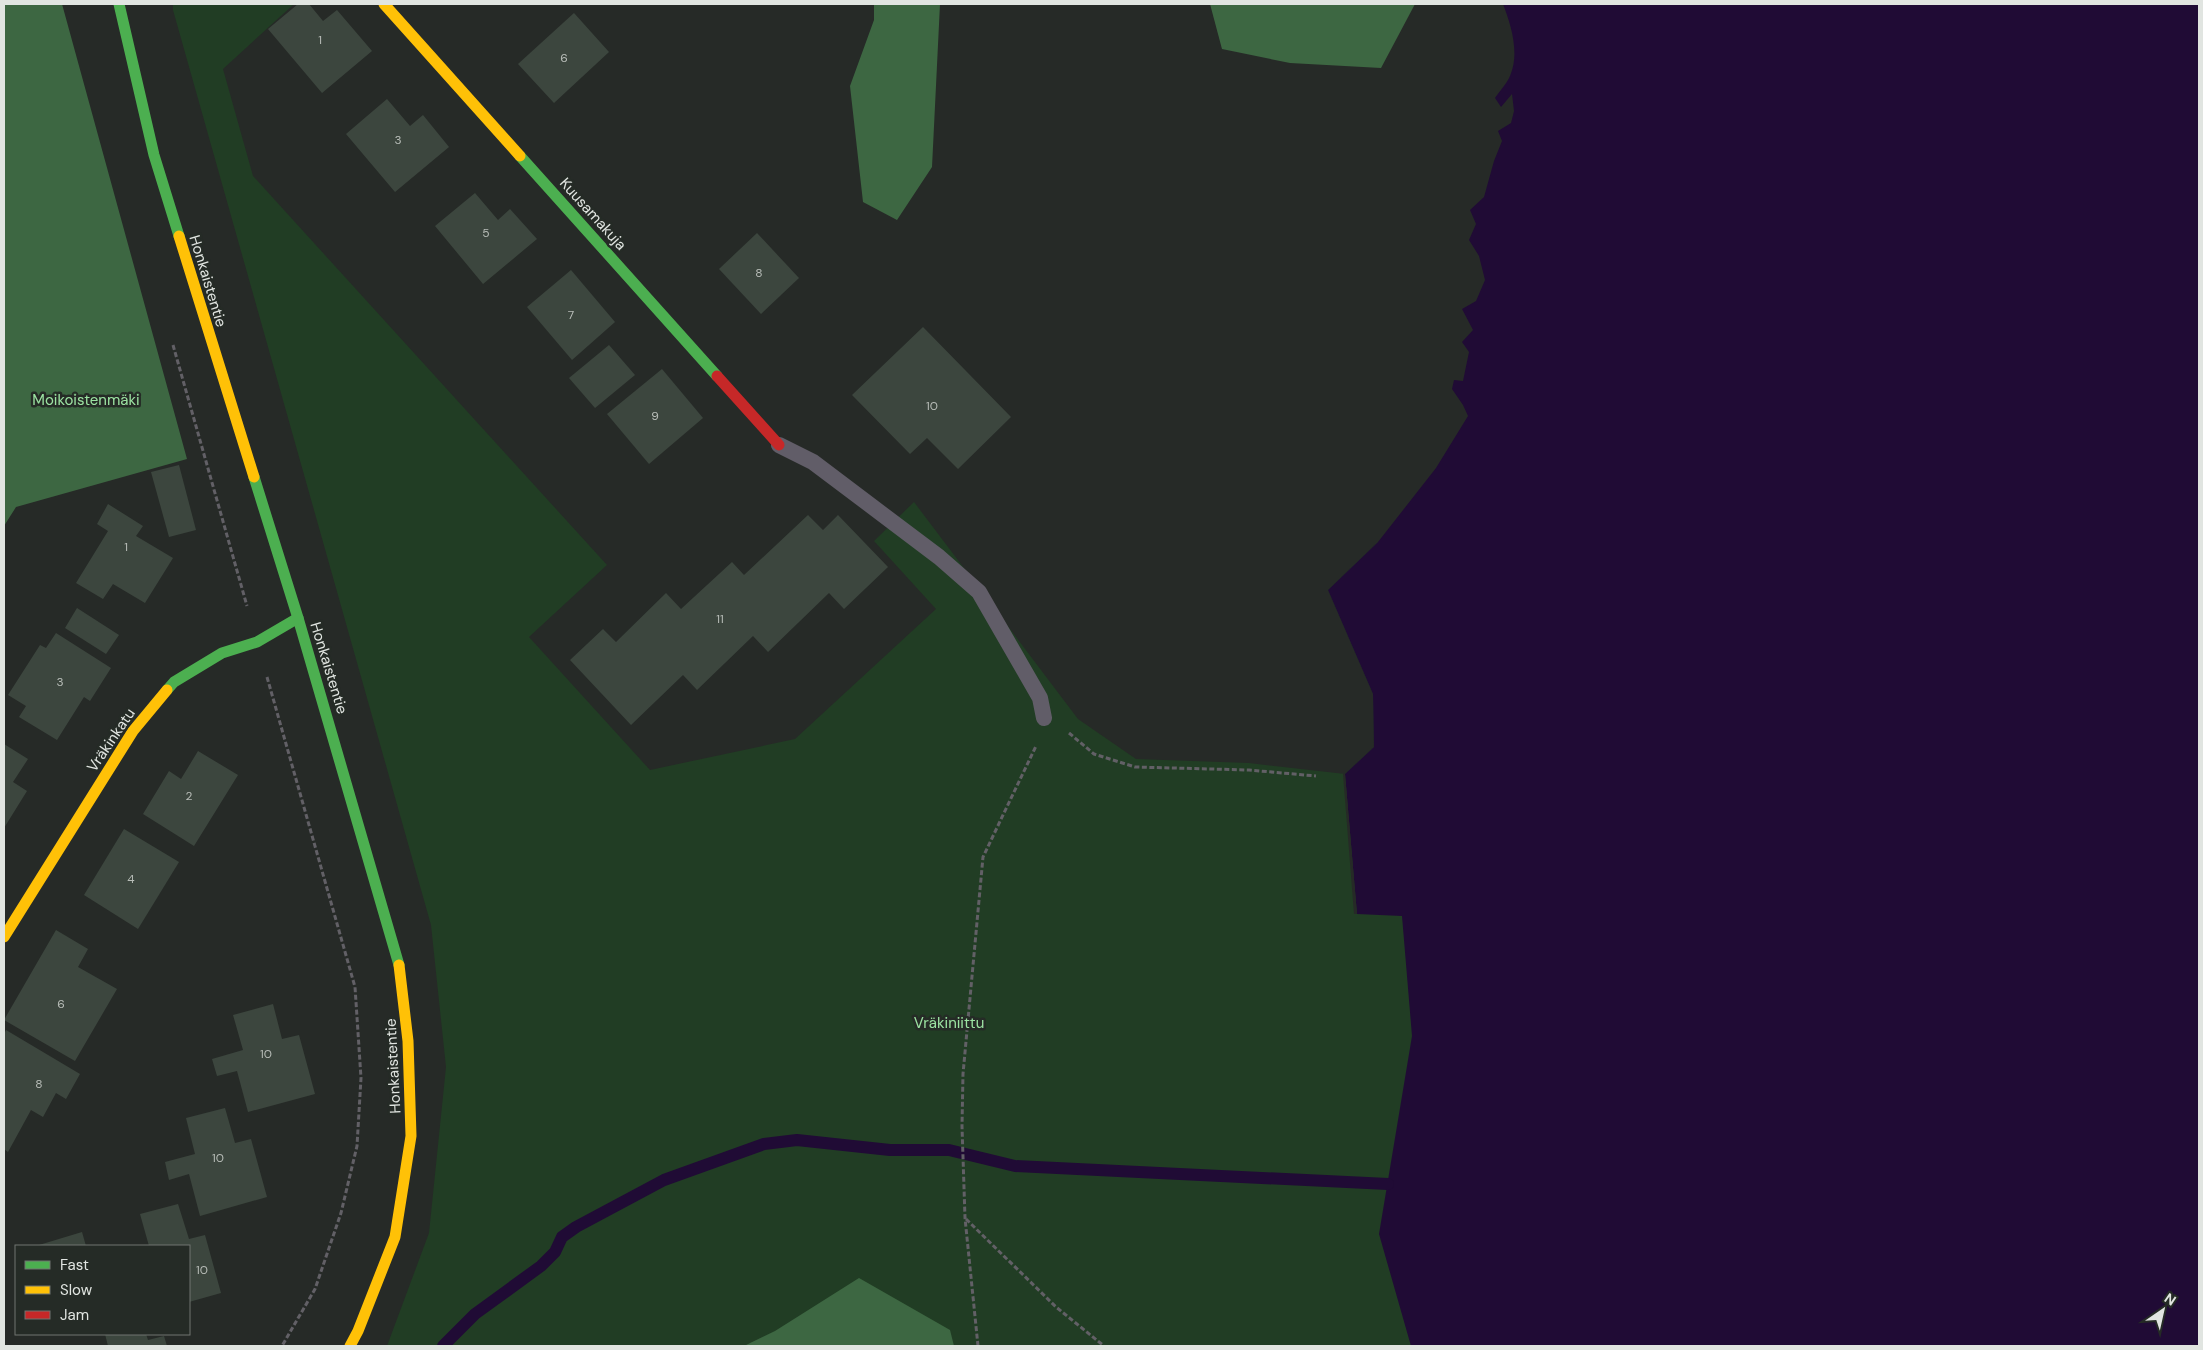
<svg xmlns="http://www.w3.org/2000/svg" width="2203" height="1350" viewBox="0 0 2203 1350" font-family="'DM Sans',sans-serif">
<rect width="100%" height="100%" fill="#262a27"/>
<path fill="#213d24" d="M173,4h121l-71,65 30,107 354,389 -78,72 121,133 145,-31 141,-130 -62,-68 40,-39 164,217 58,40 113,4 96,11 29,-27 -1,-53 -45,-104 50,-48 24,373 139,431h-1154l42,-113 17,-166 -15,-142 -258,-915z"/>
<g fill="#3d6742">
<path d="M4,4h58l125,455 -171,48 -12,19z"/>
<path d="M874,4h66l-8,163 -35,53 -34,-18 -13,-116 24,-66z"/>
<path d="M1210,4h205l-34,64 -91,-5 -68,-14z"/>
<path d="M859,1278l91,52 4,16h-210l31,-15z"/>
</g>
<path fill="#200b35" d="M1503,4h696v1342h-788l-32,-112 33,-198 -10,-120 -45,-2 -12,-140 29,-27 -1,-53 -45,-104 50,-48 58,-74 32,-52 -5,-11 -11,-16 2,-9 9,1 6,-29 -7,-10 11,-12 -11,-21 14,-8 9,-21 -6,-24 -10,-16 7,-16 -6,-14 14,-13 10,-36 8,-20 -4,-10 13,-8 3,-12 -2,-17 -11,13 -6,-9c5,-7 12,-15 15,-22 10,-23 1,-51 -7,-72z"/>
<path fill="#262a27" d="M1343,774h2l12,140h-3z"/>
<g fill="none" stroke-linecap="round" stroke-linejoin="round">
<path stroke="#200b35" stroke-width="12" d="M443,1346l32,-32 66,-48 14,-14 7,-15 14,-10 88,-47 100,-36 33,-4 93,10h59l66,16 373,18"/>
</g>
<g fill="#3c463e">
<path d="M298,4h11l14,17 14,-11 35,41 -50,42 -54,-64z"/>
<path d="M574,13l35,39 -55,51 -36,-39z"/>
<path d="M387,99l23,27 13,-11 26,32 -54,45 -49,-58z"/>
<path d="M475,193l23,27 12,-11 27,30 -54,45 -48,-58z"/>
<path d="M757,233l42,45 -38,36 -42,-45z"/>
<path d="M571,270l44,52 -43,38 -45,-53z"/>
<path d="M923,327l88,90 -53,52 -31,-31 -17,16 -58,-59z"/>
<path d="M609,345l26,30 -40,33 -26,-30z"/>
<path d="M662,369l41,49 -54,46 -42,-50z"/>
<path d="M179,465l17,65 -27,7 -18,-65z"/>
<path d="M108,504l35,22 -7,10 37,22 -28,45 -32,-19 -10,15 -27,-16 32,-52 -11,-7z"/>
<path d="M808,515l15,15 15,-15 50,52 -44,42 -15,-16 -61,59 -15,-16 -56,54 -14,-15 -52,50 -61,-65 33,-31 13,13 50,-49 15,16 51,-47 12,13z"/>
<path d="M77,608l42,27 -13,19 -41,-26z"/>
<path d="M56,633l55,35 -21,33 -6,-4 -27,43 -38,-23 7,-11 -18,-11 32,-50 6,3z"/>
<path d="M4,744l24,15 -15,23 14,9 -23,37z"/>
<path d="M198,751l40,24 -44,71 -51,-32 26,-43 12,8z"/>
<path d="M124,829l55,33 -41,67 -54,-34z"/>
<path d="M56,930l32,19 -10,18 39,22 -42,72 -71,-41z"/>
<path d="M273,1004l9,35 17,-4 16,59 -67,18 -11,-41 -20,5 -5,-17 31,-9 -10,-35z"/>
<path d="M6,1030l74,44 -14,25 -10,-6 -13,24 -12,-7 -23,42 -4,-3v-115z"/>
<path d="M225,1108l10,35 16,-4 16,58 -67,19 -11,-42 -20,6 -4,-18 30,-8 -9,-36z"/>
<path d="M178,1204l11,35 16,-4 16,58 -32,9v-56h-40l-9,-32z"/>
<path d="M82,1232l4,14h-46l-1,-1z"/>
<path d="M105,1334h41l2,6 16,-4 3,10h-59z"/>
</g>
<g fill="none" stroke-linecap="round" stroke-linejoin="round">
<g stroke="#626066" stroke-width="3" stroke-dasharray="5 2.5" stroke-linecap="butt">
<path d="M173,345l74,261"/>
<path d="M267,677l88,310 6,91 -4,68 -16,67 -26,76 -33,57"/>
<path d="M1069,733l25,21 41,13 114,3 67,6"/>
<path d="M966,1219l90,88 48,39"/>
<path d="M978,1346l-13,-128 -3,-92 1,-52 20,-217 53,-111"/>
</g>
<path stroke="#615d68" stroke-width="16" d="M779,445l34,17 126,95 40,35 61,106 4,20"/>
<g stroke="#4caf50" stroke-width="11">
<path d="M119,4l35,151 25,81"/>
<path d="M520,156l197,220"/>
<path d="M254,477l44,141 101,347"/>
<path d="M167,690l7,-8 48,-29 35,-11 41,-24"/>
</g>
<g stroke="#ffc107" stroke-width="11">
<path d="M384,4l136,152"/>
<path d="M179,236l75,241"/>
<path d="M4,937l129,-206 34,-41"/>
<path d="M350,1346l8,-15 37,-94 16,-101 -3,-95 -9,-76"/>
</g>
<path stroke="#c62828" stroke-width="11" d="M717,376l62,69"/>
</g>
<g text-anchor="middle" stroke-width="5" stroke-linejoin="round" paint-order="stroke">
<g font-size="12" fill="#b8bdb8">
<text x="320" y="44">1</text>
<text x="564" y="62">6</text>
<text x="398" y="144">3</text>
<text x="486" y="237">5</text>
<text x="759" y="277">8</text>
<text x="571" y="319">7</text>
<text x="932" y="410">10</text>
<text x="655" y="420">9</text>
<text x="126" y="551">1</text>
<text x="720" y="623">11</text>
<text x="60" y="686">3</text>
<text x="189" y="800">2</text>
<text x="131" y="883">4</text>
<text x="61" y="1008">6</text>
<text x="266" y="1058">10</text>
<text x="39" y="1088">8</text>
<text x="218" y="1162">10</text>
<text x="202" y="1274">10</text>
</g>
<g font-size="15" fill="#e1e5e1" stroke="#252b26">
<text transform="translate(593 214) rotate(48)" y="5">Kuusamakuja</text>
<text transform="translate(208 281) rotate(73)" y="5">Honkaistentie</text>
<text transform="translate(329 668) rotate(73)" y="5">Honkaistentie</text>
<text transform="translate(111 740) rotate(-56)" y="5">Vräkinkatu</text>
<text transform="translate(393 1066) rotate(-93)" y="5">Honkaistentie</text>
</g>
<g font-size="15" fill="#9ce3a2" stroke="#252b26">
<text x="86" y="405">Moikoistenmäki</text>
<text x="949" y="1028">Vräkiniittu</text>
</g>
</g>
<rect width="2203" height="1350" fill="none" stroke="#e1e5e1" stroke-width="10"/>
<rect x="15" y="1245" width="175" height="90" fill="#252b26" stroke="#707571"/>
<rect x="25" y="1261" width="25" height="8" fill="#4caf50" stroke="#707571"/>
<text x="60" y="1270" font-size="15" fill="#e1e5e1">Fast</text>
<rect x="25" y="1286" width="25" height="8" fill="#ffc107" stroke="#707571"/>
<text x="60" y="1295" font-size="15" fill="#e1e5e1">Slow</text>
<rect x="25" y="1311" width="25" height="8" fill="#c62828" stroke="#707571"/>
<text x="60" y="1320" font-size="15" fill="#e1e5e1">Jam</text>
<g transform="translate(2163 1310) rotate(34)" stroke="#252b26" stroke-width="4" paint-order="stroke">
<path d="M0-4L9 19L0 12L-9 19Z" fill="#e1e5e1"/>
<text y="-8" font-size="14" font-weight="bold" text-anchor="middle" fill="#e1e5e1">N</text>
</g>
</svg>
